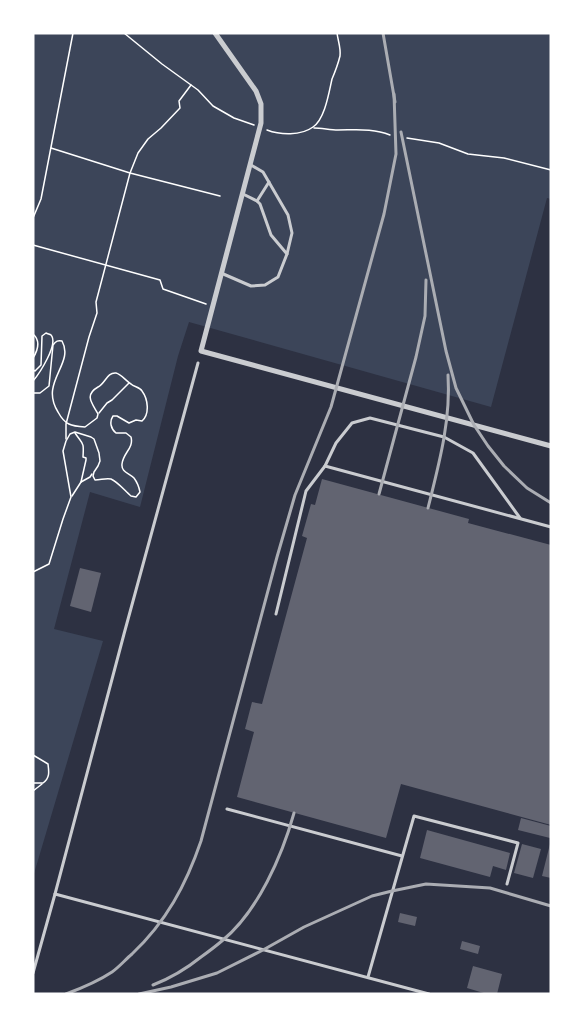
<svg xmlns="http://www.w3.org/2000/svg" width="584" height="1027" viewBox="0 0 584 1027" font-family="'DejaVu Sans',sans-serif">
<rect width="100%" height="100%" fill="#2d3142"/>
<path fill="#3c4559" d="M33,33h518v166l-4,-1 -56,209 -302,-85 -11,34 -38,151 -50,-15 -36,137 49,12 -70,236z"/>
<g fill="#626471">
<path d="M322,479l147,40 -1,4 83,22v280l-150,-41 -15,54 -149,-41 17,-65 -9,-3 7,-27 10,2 45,-166 -5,-2 9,-32 4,1z"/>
<path d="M80,568l21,5 -10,39 -21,-6z"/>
<path d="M521,818l30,8 -1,12 -32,-8z"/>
<path d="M427,830l83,23 -4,17 -13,-4 -3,11 -70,-19z"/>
<path d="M522,844l19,5 -8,29 -19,-5z"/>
<path d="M550,844h1v34l-9,-2z"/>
<path d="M400,913l17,4 -2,9 -17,-4z"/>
<path d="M462,941l18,5 -2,8 -18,-5z"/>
<path d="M473,966l29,8 -5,20h-10l-20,-6z"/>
</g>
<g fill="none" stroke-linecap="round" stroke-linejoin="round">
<g stroke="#fff" stroke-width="1.5">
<path d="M124,33l38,31 36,26 15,16 21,12 20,7"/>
<path d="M314,128c8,0 16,2 24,2 18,0 35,-2 52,5"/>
<path d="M267,130c13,5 34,6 46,-3 12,-8 16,-35 19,-48 3,-7 6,-15 8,-23 1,-8 -2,-15 -3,-23"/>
<path d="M407,138l32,5 29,11 36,4 47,12"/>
<path d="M51,148l79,25 90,23"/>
<path d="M33,218l8,-19 32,-166"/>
<path d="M33,245l127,35 3,9 43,15"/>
<path d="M33,334c8,7 5,16 0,24"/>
<path d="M33,370l2,1 6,-6 1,-29 4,-3c2,1 4,1 5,2 8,9 -12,39 -18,46"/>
<path d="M33,393h7l9,-7 4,-41c3,-4 5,-5 9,-4 13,23 -23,41 -4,71 7,13 13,14 27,15l12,-9 1,-4c-6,-11 -14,-19 0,-27 7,-3 9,-15 18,-14 5,1 10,8 15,11 3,3 9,3 11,7 6,8 8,23 0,30l-6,-1 -7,3 -12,-7h-4c-4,6 -2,13 3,17h10l5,4c3,11 -8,16 -9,27 -1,8 7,9 12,14 3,4 5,9 6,14l-4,5 -5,-1c-6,-5 -13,-14 -20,-17 -6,-1 -10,1 -16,1l-2,-4 1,-4 4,-6 2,-5 -1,-8 -5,-14 -3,-2 -16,-5 -5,2 -4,7 -3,10 8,46 -8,22 -14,45 -16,8"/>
<path d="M99,413l8,-10 5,-3 17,-17"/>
<path d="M75,433c8,12 9,8 8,24l3,1v2l-5,22"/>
<path d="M66,439v-15l23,-87 8,-24 -1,-11 34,-129 8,-20 10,-14 13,-11 19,-20 -1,-7 12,-16"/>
<path d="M72,496l9,-14 9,-5 2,-3"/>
<path d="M33,755l15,9c1,8 2,14 -5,19h-10"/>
<path d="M33,791l9,-7"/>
</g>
<g stroke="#caccd0" stroke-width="3">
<path d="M243,194l14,7 3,3 11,31 16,19"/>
<path d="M257,201l12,-19"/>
<path d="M221,273l30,13 14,-1 13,-8 9,-23 5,-21 -4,-18 -25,-43 -12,-7"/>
<path d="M325,466l226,61"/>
<path d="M276,614l30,-123 19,-25 11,-23 16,-20 18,-5 74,19 29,16 47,65"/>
<path d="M227,809l175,47"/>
<path d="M55,894l374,100"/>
<path d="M33,973l22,-79 69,-260 74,-271"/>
<path d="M368,977l46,-161 104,27 -11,41"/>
</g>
<path stroke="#caccd0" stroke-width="5" d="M215,33l41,58 5,13v19l-60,228 350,95"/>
<g stroke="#abadb3" stroke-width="3">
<path d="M383,33l12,69"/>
<path d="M401,132l45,219 10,37 18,37 14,21 16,20 23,22 24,15"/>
<path d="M379,494l37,-137 9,-41 1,-36"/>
<path d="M428,508c11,-44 23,-88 20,-133"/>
<path d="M153,985c18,-7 33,-16 48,-28 7,-5 15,-11 22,-17 35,-29 59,-84 71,-127"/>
<path d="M66,994c16,-6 31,-12 46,-22 7,-5 13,-12 20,-18 34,-32 54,-69 69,-113l76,-284 18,-62 36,-88 53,-193 12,-60 -2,-60"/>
<path d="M139,994l32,-7 46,-14 46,-23 41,-23 68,-31 20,-5 34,-7 64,4 61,18"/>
</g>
</g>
<rect width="584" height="1027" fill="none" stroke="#ffffff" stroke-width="69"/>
</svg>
